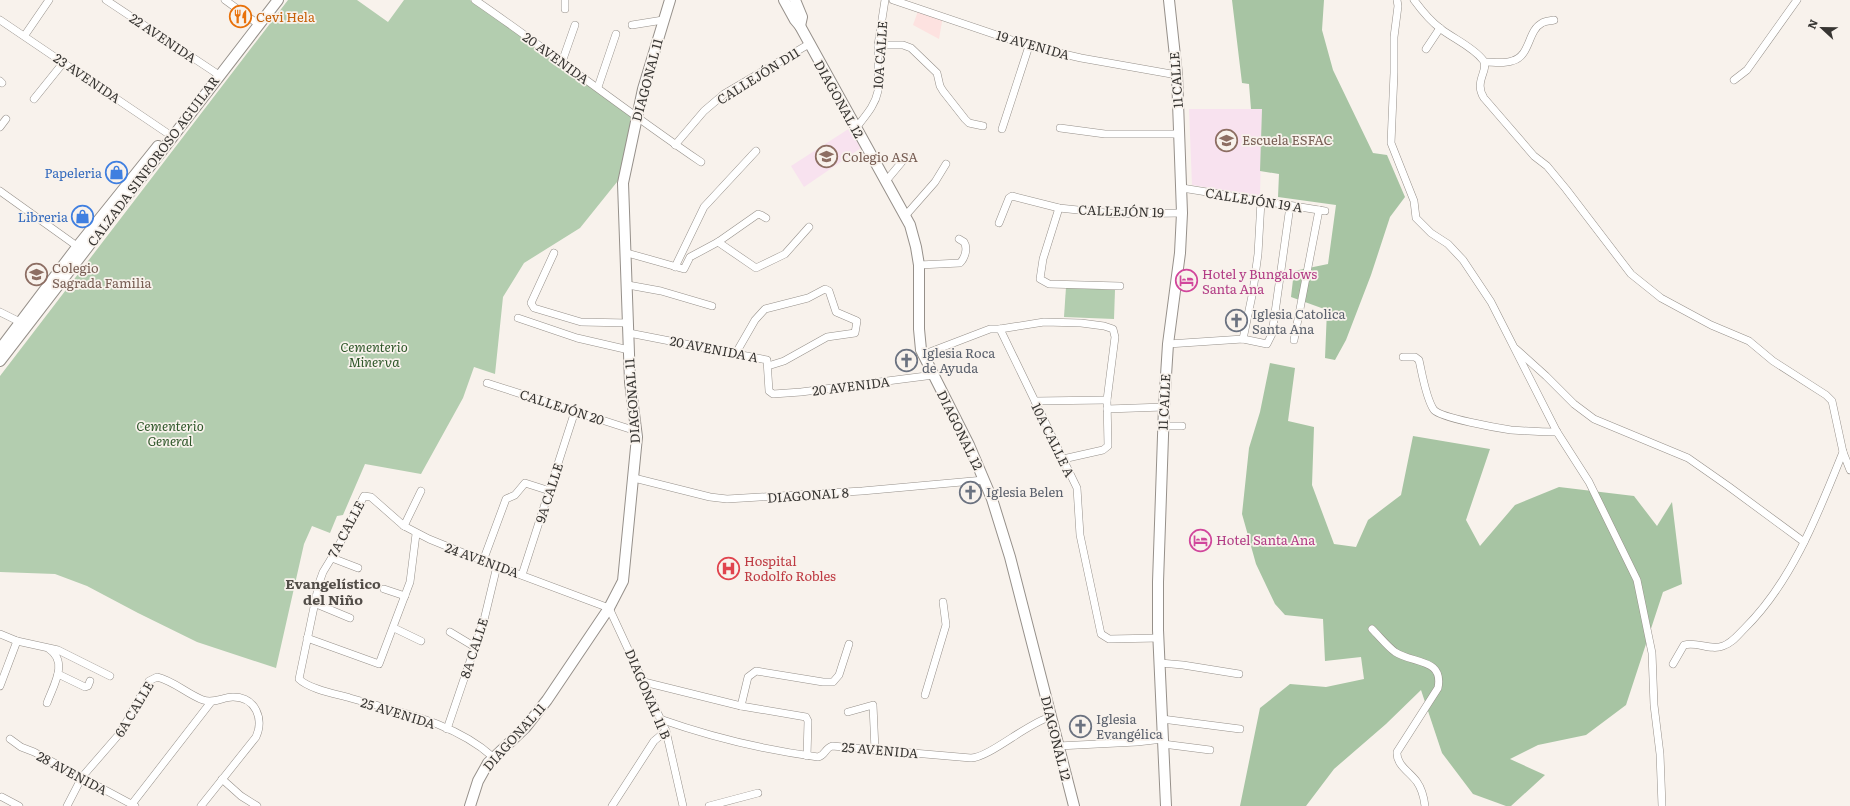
<svg xmlns="http://www.w3.org/2000/svg" width="1850" height="806" viewBox="0 0 1850 806" font-family="Literata,serif">
<rect width="100%" height="100%" fill="#f8f2ec"/>
<g fill="#f8e2ef">
<path d="M1189,109h73l-2,87 -68,-11z"/>
<path d="M850,128l11,20 -57,39 -13,-21z"/>
</g>
<path fill="#fde2e0" d="M918,11l25,5 -4,23 -26,-14z"/>
<g fill="#b3cdaf">
<path d="M288,0h69l31,22 16,-22h66l90,62 73,54 -12,61 -41,51 -56,35 -21,34 -8,77 -21,-7 -11,31 -42,76 -56,-10 -22,51 -6,1 -7,17 -18,-7 -8,18 -28,124 -79,-26 -59,-29 -51,-27 -32,-12 -55,-2v-196z"/>
<path d="M1066,287l49,3 -1,29 -50,-2z"/>
</g>
<g fill="#a7c4a3">
<path d="M1232,0h92l-2,30 11,40 40,83 14,2 18,42 -15,20 -19,58 -25,65 -11,20 -10,-2 2,-48 -36,-13 3,-26 34,-7 8,-59 -58,-8 1,-23 -19,-3 2,-62h-11l-2,-25 -7,-1z"/>
<path d="M1270,363l25,5 -7,53 26,6 -2,58 22,59 22,3 12,-27 33,-25 12,-59 77,13 -24,71 14,26 35,-41 44,-18 75,9 23,30 15,-24 10,82 -19,8 -37,113 -40,30 -48,10 -28,14 35,16 -34,31h-5l-33,-12 -31,-41 -21,-63 -35,34 -52,45 -28,37h-66l20,-98 30,-24 36,3 38,-8 -3,-22 -36,4 -2,-42 -38,-4 -10,-11 -19,-40 -14,-50 7,-66 11,-36z"/>
</g>
<g fill="none" stroke-linecap="round" stroke-linejoin="round">
<defs>
<g id="street">
<path d="M106,0l113,75"/>
<path d="M225,0l33,24"/>
<path d="M475,0c76,52 149,110 226,162"/>
<path d="M893,0l136,46 52,12 96,17"/>
<path d="M1397,0l1,6 -4,31v36l-3,70 23,58 2,17 15,15 17,11 15,16 28,42 66,130 32,50 48,98 15,73 2,52 6,49 2,52"/>
<path d="M1414,0c8,11 16,21 27,29 13,10 32,18 42,31 7,10 -10,21 1,38l50,58 13,10 19,23 65,85 30,24 50,27 38,16 24,20 53,34 6,6 11,51 7,18"/>
<path d="M565,9v-9"/>
<path d="M0,20l173,117"/>
<path d="M632,25l31,-5"/>
<path d="M25,35l24,-35"/>
<path d="M878,45h25l8,3 26,25 3,13 3,5 22,28 4,4 14,3"/>
<path d="M1426,49l14,-21"/>
<path d="M562,62l13,-37"/>
<path d="M1485,62c8,0 19,2 27,-1 19,-5 15,-30 30,-38 3,-2 8,-2 12,-3"/>
<path d="M1734,80l13,-10 50,-70"/>
<path d="M0,81l2,2"/>
<path d="M598,87l18,-53"/>
<path d="M34,99l29,-36"/>
<path d="M0,127l6,-8"/>
<path d="M856,128c9,-12 19,-22 22,-37v-46l7,-45"/>
<path d="M1060,128l45,6h75"/>
<path d="M1002,129l27,-83"/>
<path d="M675,145l29,-34 20,-17 85,-50"/>
<path d="M886,181l20,-24"/>
<path d="M1182,188l143,23"/>
<path d="M0,191l81,58"/>
<path d="M1059,208l-16,51 -3,20 9,5 71,2"/>
<path d="M906,215l29,-33 11,-18"/>
<path d="M999,223l10,-25 3,-2 47,12 57,6 66,-1"/>
<path d="M718,242l38,26 29,-14 24,-27"/>
<path d="M554,253l-23,50 3,5 47,14 47,1"/>
<path d="M627,253l57,16 6,-12 28,-15 40,-28 3,1 5,3"/>
<path d="M919,265l41,-2c5,-5 8,-15 4,-21l-5,-3"/>
<path d="M675,267l29,-60 52,-56"/>
<path d="M628,285l33,6 51,15"/>
<path d="M0,312l24,12"/>
<path d="M518,318l59,20 52,12"/>
<path d="M1000,329l77,159 3,47 21,99 8,5 50,-1"/>
<path d="M629,333l138,27 2,31 4,3 28,-2 133,-17"/>
<path d="M1243,339l10,-48 5,-37 3,-53"/>
<path d="M1294,340l25,-130"/>
<path d="M1168,344l75,-5 24,5 5,-10 18,-128"/>
<path d="M1516,349l30,27 28,28 20,15 94,39 40,28 76,56"/>
<path d="M736,353l19,-33 10,-11 43,-11 17,-9 4,2 7,21 21,9 -2,12 -28,4 -43,24 -16,5"/>
<path d="M922,355l68,-26h10l44,-7 37,1 23,3 9,3 2,8 -8,63 1,46 -5,4 -40,9"/>
<path d="M1403,357h12l4,3c3,13 7,39 15,50 7,8 64,18 77,20 15,1 30,2 46,2"/>
<path d="M487,383l149,48"/>
<path d="M1035,401l72,-1"/>
<path d="M1107,409l57,-2"/>
<path d="M1163,426h19"/>
<path d="M634,478l76,19 17,2 135,-8 122,-11"/>
<path d="M404,526l17,-35"/>
<path d="M332,558l26,10"/>
<path d="M483,561l23,-62 9,-4 10,-12 25,8"/>
<path d="M522,575l53,-164"/>
<path d="M384,589l21,7"/>
<path d="M314,603l36,15"/>
<path d="M394,628l27,13"/>
<path d="M1372,629c8,8 15,17 23,23 18,12 49,6 43,36l-41,64c-1,13 13,20 20,30 5,7 7,16 8,24"/>
<path d="M450,632l25,15"/>
<path d="M0,634l17,7 41,9 52,26"/>
<path d="M307,638l72,26 31,-82 6,-48"/>
<path d="M1160,663l23,2 56,9"/>
<path d="M1673,664l11,-19c13,-4 26,6 39,1 9,-3 14,-10 21,-17 48,-47 74,-115 99,-177"/>
<path d="M58,674l27,13 3,-1 2,-5"/>
<path d="M644,682l97,24 65,11 2,4 -1,35"/>
<path d="M0,686l17,-45"/>
<path d="M925,695l21,-70 -3,-23"/>
<path d="M47,703c6,-17 22,-41 2,-54"/>
<path d="M741,706l7,-29 8,-6 67,11h10l6,-7 10,-31"/>
<path d="M848,712l25,-7 2,45"/>
<path d="M660,719c51,18 105,31 158,38 7,-1 7,-9 14,-11l139,12c19,-1 55,-34 79,-41"/>
<path d="M1162,719l78,10"/>
<path d="M447,729l37,-109 13,-54"/>
<path d="M10,739l11,8 13,5 101,54"/>
<path d="M1163,744l47,6"/>
<path d="M1058,746l79,-4 26,-3"/>
<path d="M493,757c-39,-35 -94,-45 -143,-59 -14,-4 -41,-9 -51,-19l20,-96 4,-11 14,-23 27,-53 7,1 33,29 25,13 54,22 126,47 57,123 17,75"/>
<path d="M222,779l19,17 16,10"/>
<path d="M2,797l17,9"/>
<path d="M132,804l79,-102"/>
<path d="M67,806l15,-29 39,-45 28,-51 8,-4c17,4 30,17 46,23 11,4 20,-3 30,-3 23,0 31,22 23,40l-55,69"/>
<path d="M612,806l42,-65 12,-10"/>
<path d="M709,806l49,-13"/>
</g>
<g id="secondary">
<path d="M784,0l11,20 5,6 110,199 6,22 3,18v64l2,21 48,95 23,54 18,58 64,249"/>
<path d="M795,0l7,17 -2,9"/>
<path d="M0,349l77,-102 81,-101"/>
<path d="M0,361l278,-361"/>
<path d="M470,806l8,-25 10,-18 37,-35 22,-28 62,-92 14,-27 14,-144 -7,-55 -7,-199 20,-94 27,-89"/>
<path d="M1166,806l-8,-176v-48l6,-175 4,-63 12,-91 2,-40 -5,-138 -8,-75"/>
</g>
</defs>
<use href="#street" stroke="#96908a" stroke-width="8"/>
<use href="#secondary" stroke="#96908a" stroke-width="12"/>
<use href="#street" stroke="#fff" stroke-width="7"/>
<use href="#secondary" stroke="#fff" stroke-width="10"/>
</g>
<defs>
<symbol id="restaurant-ring" viewBox="-11 -11 22 22"><circle r="9.5" fill="#f8f2ec" stroke="#e8710a" stroke-width="1.5"/><path d="M-5-6h1v4h1v-4h1v4h1v-4h1v5L-1.5 .5V6h-2V.5L-5-1ZM5-6V6H3V1.5H1.5Q1.5-4 5-6Z" fill="#e8710a"/></symbol>
<symbol id="school-ring" viewBox="-11 -11 22 22"><circle r="9.5" fill="#f8f2ec" stroke="#8d6e63" stroke-width="1.5"/><path d="M0-5L7-2L0 1L-7-2ZM-4 1L0 2.5L4 1V4Q0 6-4 4Z" fill="#8d6e63"/></symbol>
<symbol id="shop-ring" viewBox="-11 -11 22 22"><circle r="9.5" fill="#f8f2ec" stroke="#3f7fe0" stroke-width="1.5"/><path d="M-5-2.5h2.3a2.7 3.5 0 0 1 5.4 0H5L5.5 6h-11ZM-1.5-2.5h3a1.5 2.3 0 0 0-3 0Z" fill="#3f7fe0"/></symbol>
<symbol id="hotel-ring" viewBox="-11 -11 22 22"><circle r="9.5" fill="#f8f2ec" stroke="#d1479c" stroke-width="1.5"/><path d="M-6-4.5h1.5V1H6V5H4.5V3h-9V5H-6ZM-4 0a1.8 1.8 0 1 1 3.6 0ZM.5 0V-2.5h3Q6-2.5 6 0Z" fill="#d1479c"/></symbol>
<symbol id="church-ring" viewBox="-11 -11 22 22"><circle r="9.5" fill="#f8f2ec" stroke="#6b7280" stroke-width="1.5"/><path d="M-1.2-6h2.4v3.5h3.3v2.4h-3.3V6h-2.4V-.1h-3.3v-2.4h3.3Z" fill="#6b7280"/></symbol>
<symbol id="hospital-ring" viewBox="-11 -11 22 22"><circle r="9.5" fill="#f8f2ec" stroke="#e0444e" stroke-width="1.5"/><path d="M-5-5h3v3.5h4V-5h3V5h-3V1.5h-4V5h-3Z" fill="#e0444e"/></symbol>
</defs>
<g fill-rule="evenodd">
<use href="#restaurant-ring" x="228" y="4" width="25" height="25"/>
<use href="#school-ring" x="1214" y="128" width="25" height="25"/>
<use href="#school-ring" x="814" y="144" width="25" height="25"/>
<use href="#shop-ring" x="104" y="160" width="25" height="25"/>
<use href="#shop-ring" x="70" y="204" width="25" height="25"/>
<use href="#school-ring" x="24" y="262" width="25" height="25"/>
<use href="#hotel-ring" x="1174" y="268" width="25" height="25"/>
<use href="#church-ring" x="1224" y="308" width="25" height="25"/>
<use href="#church-ring" x="894" y="348" width="25" height="25"/>
<use href="#church-ring" x="958" y="480" width="25" height="25"/>
<use href="#hotel-ring" x="1188" y="528" width="25" height="25"/>
<use href="#hospital-ring" x="716" y="556" width="25" height="25"/>
<use href="#church-ring" x="1068" y="714" width="25" height="25"/>
</g>
<g text-anchor="middle" stroke-width="3.5" stroke-linejoin="round" paint-order="stroke">
<g font-size="13" fill="#c56008" stroke="#f8f2ec" text-anchor="start">
<text x="256" y="22">Cevi Hela</text>
</g>
<g font-size="13" fill="#373532" stroke="#f8f2ec">
<text transform="translate(163 38) rotate(34)" y="5">22 AVENIDA</text>
<text transform="translate(1033 45) rotate(16)" y="5">19 AVENIDA</text>
<text transform="translate(880 55) rotate(-86)" y="5">10A CALLE</text>
<text transform="translate(556 58) rotate(36)" y="5">20 AVENIDA</text>
<text transform="translate(758 76) rotate(-32)" y="5">CALLEJÓN D11</text>
<text transform="translate(87 78) rotate(34)" y="5">23 AVENIDA</text>
<text transform="translate(647 80) rotate(-75)" y="5">DIAGONAL 11</text>
<text transform="translate(1176 80) rotate(-94)" y="5">11 CALLE</text>
<text transform="translate(839 99) rotate(61)" y="5">DIAGONAL 12</text>
<text transform="translate(153 161) rotate(-53)" y="5">CALZADA SINFOROSO AGUILAR</text>
<text transform="translate(1254 200) rotate(9)" y="5">CALLEJÓN 19 A</text>
<text transform="translate(1121 211) rotate(2)" y="5">CALLEJÓN 19</text>
<text transform="translate(714 349) rotate(11)" y="5">20 AVENIDA A</text>
<text transform="translate(851 386) rotate(-7)" y="5">20 AVENIDA</text>
<text transform="translate(632 401) rotate(-94)" y="5">DIAGONAL 11</text>
<text transform="translate(1164 402) rotate(-87)" y="5">11 CALLE</text>
<text transform="translate(562 407) rotate(18)" y="5">CALLEJÓN 20</text>
<text transform="translate(960 430) rotate(64)" y="5">DIAGONAL 12</text>
<text transform="translate(1053 440) rotate(64)" y="5">10A CALLE A</text>
<text transform="translate(549 493) rotate(-72)" y="5">9A CALLE</text>
<text transform="translate(808 495) rotate(-4)" y="5">DIAGONAL 8</text>
<text transform="translate(346 529) rotate(-62)" y="5">7A CALLE</text>
<text transform="translate(482 560) rotate(20)" y="5">24 AVENIDA</text>
<text transform="translate(474 648) rotate(-72)" y="5">8A CALLE</text>
<text transform="translate(648 694) rotate(67)" y="5">DIAGONAL 11 B</text>
<text transform="translate(134 709) rotate(-59)" y="5">6A CALLE</text>
<text transform="translate(398 713) rotate(17)" y="5">25 AVENIDA</text>
<text transform="translate(514 737) rotate(-48)" y="5">DIAGONAL 11</text>
<text transform="translate(1056 738) rotate(76)" y="5">DIAGONAL 12</text>
<text transform="translate(880 750) rotate(5)" y="5">25 AVENIDA</text>
<text transform="translate(72 773) rotate(28)" y="5">28 AVENIDA</text>
</g>
<g font-size="13" fill="#785e54" stroke="#f8f2ec" text-anchor="start">
<text x="1242" y="145">Escuela ESFAC</text>
<text x="842" y="162">Colegio ASA</text>
<text x="52" y="273">Colegio<tspan x="52" dy="15">Sagrada Familia</tspan></text>
</g>
<g font-size="13" fill="#366cbe" stroke="#f8f2ec" text-anchor="end">
<text x="102" y="178">Papeleria</text>
<text x="68" y="222">Libreria</text>
</g>
<g font-size="13" fill="#b23c85" stroke="#f8f2ec" text-anchor="start">
<text x="1202" y="279">Hotel y Bungalows<tspan x="1202" dy="15">Santa Ana</tspan></text>
<text x="1216" y="545">Hotel Santa Ana</text>
</g>
<g font-size="13" fill="#5b616d" stroke="#f8f2ec" text-anchor="start">
<text x="1252" y="319">Iglesia Catolica<tspan x="1252" dy="15">Santa Ana</tspan></text>
<text x="922" y="358">Iglesia Roca<tspan x="922" dy="15">de Ayuda</tspan></text>
<text x="986" y="497">Iglesia Belen</text>
<text x="1096" y="724">Iglesia<tspan x="1096" dy="15">Evangélica</tspan></text>
</g>
<g font-size="13" font-style="italic" fill="#2c5527" stroke="#f8f2ec">
<text x="374" y="352">Cementerio<tspan x="374" dy="15">Minerva</tspan></text>
<text x="170" y="431">Cementerio<tspan x="170" dy="15">General</tspan></text>
</g>
<g font-size="13" fill="#be3a42" stroke="#f8f2ec" text-anchor="start">
<text x="744" y="566">Hospital<tspan x="744" dy="15">Rodolfo Robles</tspan></text>
</g>
<g font-size="14" font-weight="bold" fill="#524d48" stroke="#f8f2ec">
<text x="333" y="589">Evangelístico<tspan x="333" dy="16">del Niño</tspan></text>
</g>
</g>
<g transform="translate(1822 28) rotate(292)" stroke="#f8f2ec" stroke-width="3" paint-order="stroke">
<path d="M0-3L7 15L0 10L-7 15Z" fill="#373532"/>
<text y="-6" font-size="11" font-weight="bold" text-anchor="middle" fill="#373532">N</text>
</g>
</svg>
